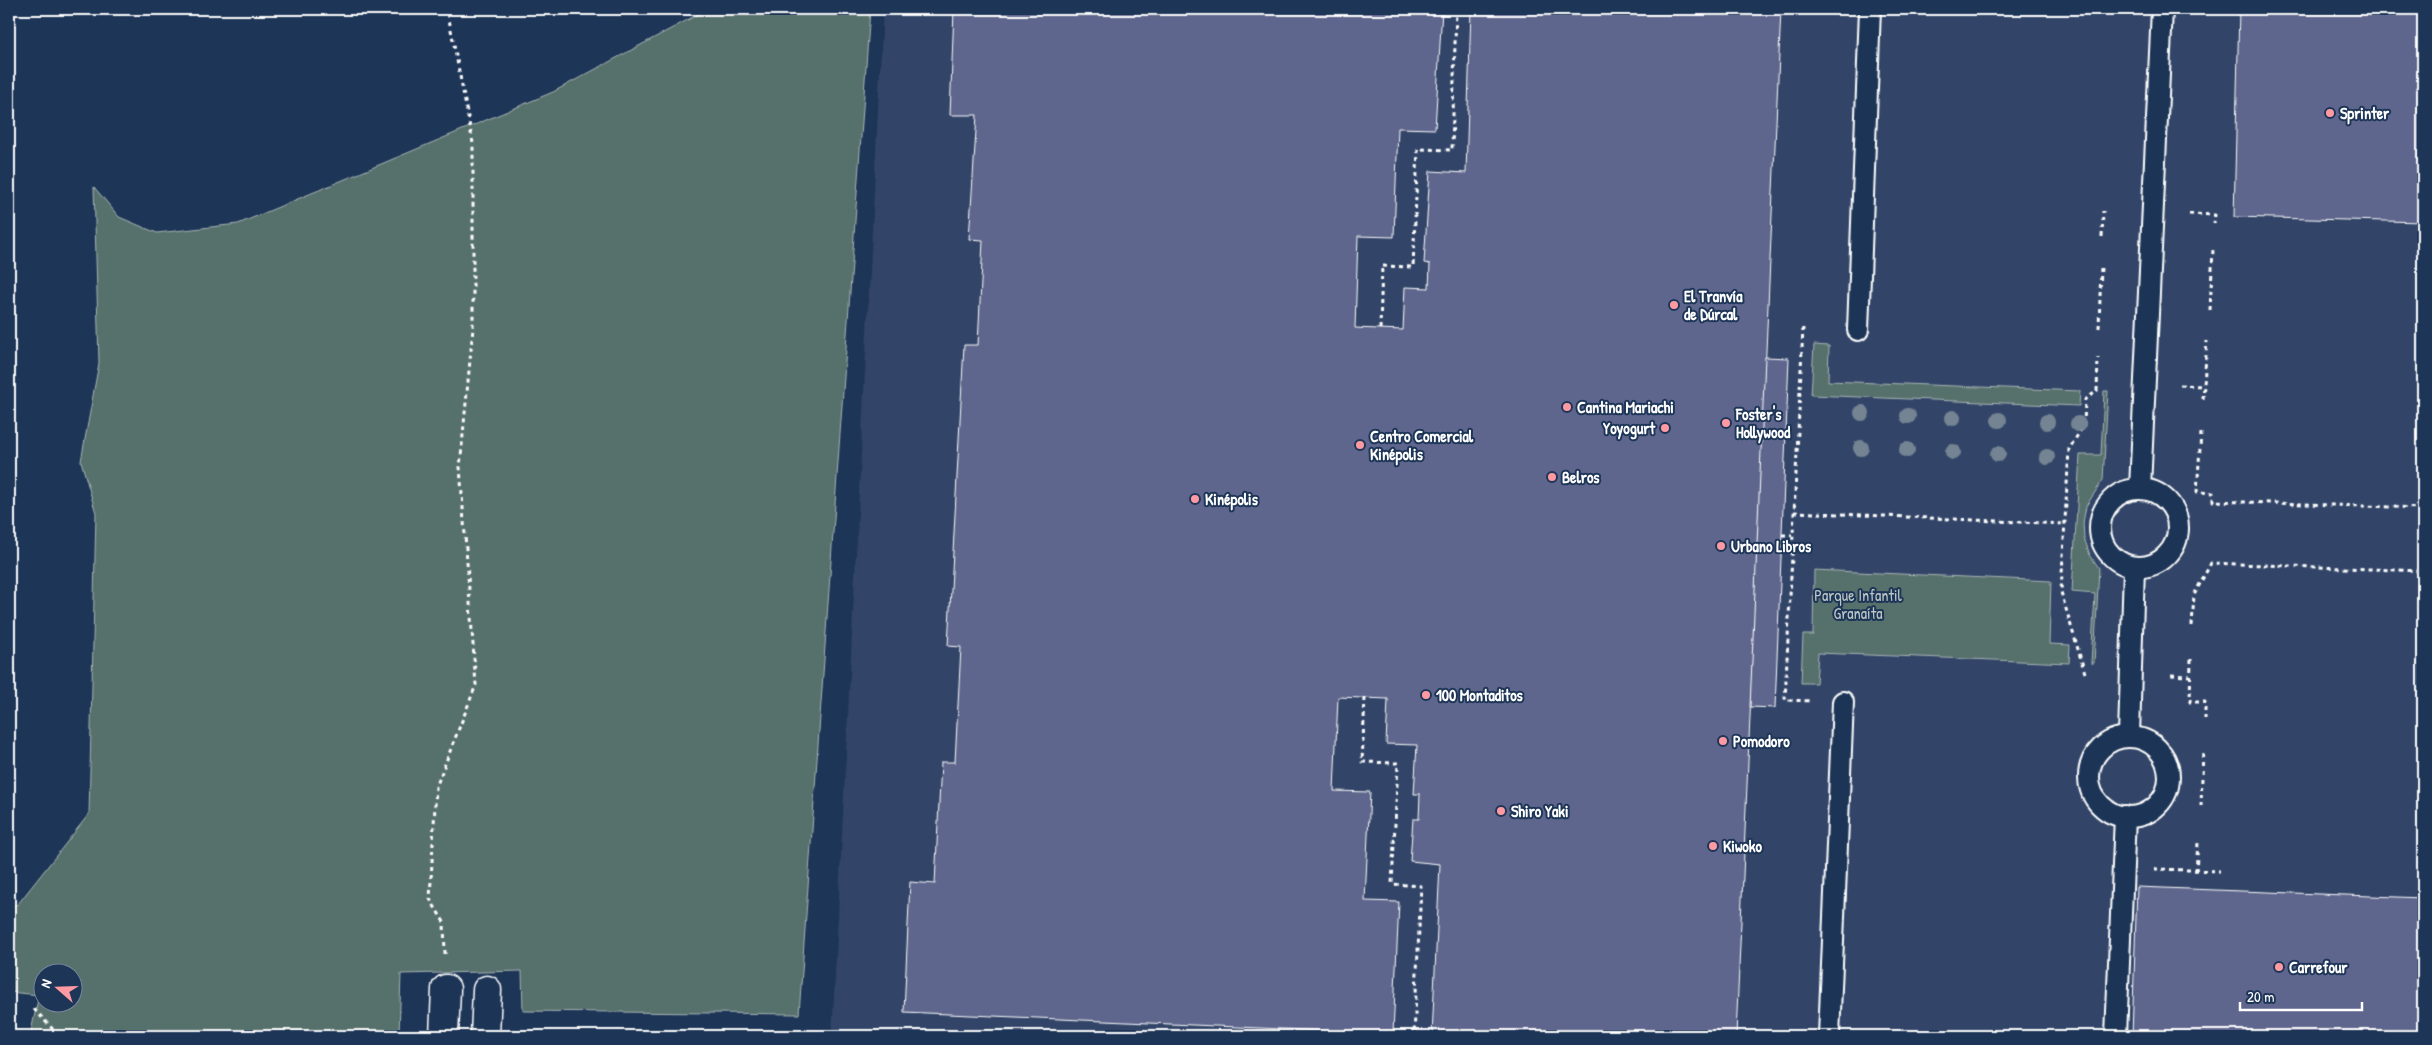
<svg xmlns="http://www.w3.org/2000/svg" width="2432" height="1045" viewBox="0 0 2432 1045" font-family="'Patrick Hand',sans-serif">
<rect width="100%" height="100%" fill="#1d3557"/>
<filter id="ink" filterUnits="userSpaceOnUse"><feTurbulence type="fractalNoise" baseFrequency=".02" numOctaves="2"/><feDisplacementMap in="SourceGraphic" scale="10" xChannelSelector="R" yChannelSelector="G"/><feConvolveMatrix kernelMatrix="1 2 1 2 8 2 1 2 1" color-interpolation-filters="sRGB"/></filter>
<g filter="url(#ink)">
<path fill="#314467" d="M883,9h1540v1027h-1591z"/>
<g fill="#566f6c" stroke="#aab7b6" fill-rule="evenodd">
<path d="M708,9h162l-71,1005 -276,-3 -1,-40 -121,3 -2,62h-369l9,-41 -30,-3v-85l9,-3 71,-90 7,-301 -15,-52 18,-98 -5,-176 25,30 38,16 81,-9 315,-132zM42,972h30v30h-30z"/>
<path d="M1814,345l15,1 -1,35 252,10 -1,15 -268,-11z"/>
<path d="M2104,391h4l-5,89 -17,26 -3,17 1,15 6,17 9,13 -5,95h-3l4,-69 -23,-2 8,-137h21z"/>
<path d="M1814,570l237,11 -2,63 21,1 -1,18 -251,-10 -2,30h-15l2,-48h10z"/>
</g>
<g fill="#5f668d" stroke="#fff">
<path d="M954,9h488l-7,120 -37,-1 -4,109 -36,-1 -3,92 48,2 2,-43 24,1 1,-24 -6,-1 6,-92 36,2 5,-164h310l-45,1027h-304l8,-172 -30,-3 3,-42h6l1,-25h-6l3,-49 -31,-1 2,-45 -50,-2 -4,94 36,1 -5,109 34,1 -6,132 -489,-22 6,-130 25,2 6,-122h14l6,-115 -13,-1 16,-301h14l5,-105 -14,-1 8,-124h-27z"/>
<path d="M2239,9h184v213l-189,-5z"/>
<path d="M1765,357l24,1 -14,350 -25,-1z"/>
<path d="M2137,887l286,11v138h-291z"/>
</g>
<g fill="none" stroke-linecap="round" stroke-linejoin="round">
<defs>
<g id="service">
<path d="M1858,330l12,-321"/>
<path d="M2140,488l22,-479"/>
<circle cx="2139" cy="528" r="39"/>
<path d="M2129,736l5,-169"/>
<circle cx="2129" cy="777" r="40"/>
<path d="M1829,1036l14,-334"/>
<path d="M2116,1036l9,-220"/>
</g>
<g id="minor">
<path d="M444,1036l2,-47"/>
<path d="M485,1036l2,-46"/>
</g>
</defs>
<use href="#service" stroke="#fff" stroke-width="24"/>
<use href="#minor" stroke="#fff" stroke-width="31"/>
<g stroke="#fff" stroke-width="3" stroke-dasharray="4 4" stroke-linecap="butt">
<path d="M2189,214l26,1 -1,8"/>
<path d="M2102,237l1,-26"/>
<path d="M2210,310l3,-61"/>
<path d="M1803,328l-18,372 27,1"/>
<path d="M2099,328l2,-62"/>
<path d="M1380,329l2,-63 31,1 5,-118 34,1 4,-141"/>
<path d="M2180,385l24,1"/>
<path d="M2203,399l4,-58"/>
<path d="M2201,433l-4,59 16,1v8l210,7"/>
<path d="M1794,512l271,12"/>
<path d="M1782,535h10"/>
<path d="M2192,626l2,-31 17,-32 212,8"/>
<path d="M2191,659l-1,43h15v17"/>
<path d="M2085,673l-24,-81 8,-143 15,-24 1,-25 12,-9 1,-33"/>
<path d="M2171,675l19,1"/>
<path d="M1365,698l-3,64 36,1 -6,121 29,2 -7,150"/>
<path d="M2201,806l2,-56"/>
<path d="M2154,869l66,2"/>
<path d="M2196,871l2,-28"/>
<path d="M445,954l-1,-32 -14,-23 6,-112 40,-102 -16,-218 13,-139v-185l-26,-134"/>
<path d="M34,1009l25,27"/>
</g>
<use href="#service" stroke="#1d3557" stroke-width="20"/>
<use href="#minor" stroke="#1d3557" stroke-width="28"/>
</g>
<g fill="#748493">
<circle cx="1862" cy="413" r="8"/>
<circle cx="1908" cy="416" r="8"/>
<circle cx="1953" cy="418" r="8"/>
<circle cx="1999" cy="420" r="8"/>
<circle cx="2047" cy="422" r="8"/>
<circle cx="2078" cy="424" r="8"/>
<circle cx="1861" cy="448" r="8"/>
<circle cx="1907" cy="450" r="8"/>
<circle cx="1953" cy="452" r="8"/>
<circle cx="1998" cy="454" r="8"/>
<circle cx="2047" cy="457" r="8"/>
</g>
</g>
<g fill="#ff9aa2" stroke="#1d3557" stroke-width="2">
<circle cx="2330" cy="113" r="5"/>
<circle cx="1674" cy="305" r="5"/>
<circle cx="1567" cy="407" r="5"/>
<circle cx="1726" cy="423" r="5"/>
<circle cx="1665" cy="428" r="5"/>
<circle cx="1360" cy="445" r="5"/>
<circle cx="1552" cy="477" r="5"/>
<circle cx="1195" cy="499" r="5"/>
<circle cx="1721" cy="546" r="5"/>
<circle cx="1426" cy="695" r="5"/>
<circle cx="1723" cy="741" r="5"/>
<circle cx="1501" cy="811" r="5"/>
<circle cx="1713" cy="846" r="5"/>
<circle cx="2279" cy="967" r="5"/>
</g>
<g text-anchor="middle" stroke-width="4" stroke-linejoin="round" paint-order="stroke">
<g font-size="16" font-weight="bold" fill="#fff" stroke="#1d3557" text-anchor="start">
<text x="2340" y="119">Sprinter</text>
<text x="1684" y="302">El Tranvía<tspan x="1684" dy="18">de Dúrcal</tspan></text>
<text x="1577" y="413">Cantina Mariachi</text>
<text x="1736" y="420">Foster's<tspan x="1736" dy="18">Hollywood</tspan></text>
<text x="1655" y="434" text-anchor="end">Yoyogurt</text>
<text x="1370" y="442">Centro Comercial<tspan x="1370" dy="18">Kinépolis</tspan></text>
<text x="1562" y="483">Belros</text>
<text x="1205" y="505">Kinépolis</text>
<text x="1731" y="552">Urbano Libros</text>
<text x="1436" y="701">100 Montaditos</text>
<text x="1733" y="747">Pomodoro</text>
<text x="1511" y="817">Shiro Yaki</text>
<text x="1723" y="852">Kiwoko</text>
<text x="2289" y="973">Carrefour</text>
</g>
<g font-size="16" fill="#bbc5c4" stroke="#1d3557">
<text x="1858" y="601">Parque Infantil<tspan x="1858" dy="18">Granaíta</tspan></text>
</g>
</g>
<rect width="2432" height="1045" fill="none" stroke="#1d3557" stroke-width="30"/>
<rect x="15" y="15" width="2402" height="1015" fill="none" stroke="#fff" stroke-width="2" filter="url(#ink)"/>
<g transform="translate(58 988) rotate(290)"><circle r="24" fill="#1d3557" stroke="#77869a"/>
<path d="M0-4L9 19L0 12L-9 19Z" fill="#ff9aa2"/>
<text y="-8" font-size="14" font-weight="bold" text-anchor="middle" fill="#ffffff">N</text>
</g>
<path d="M2240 1002v8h122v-8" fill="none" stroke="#ffffff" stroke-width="2.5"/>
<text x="2247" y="1002" font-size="15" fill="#ffffff" stroke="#1d3557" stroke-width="4" paint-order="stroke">20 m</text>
</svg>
